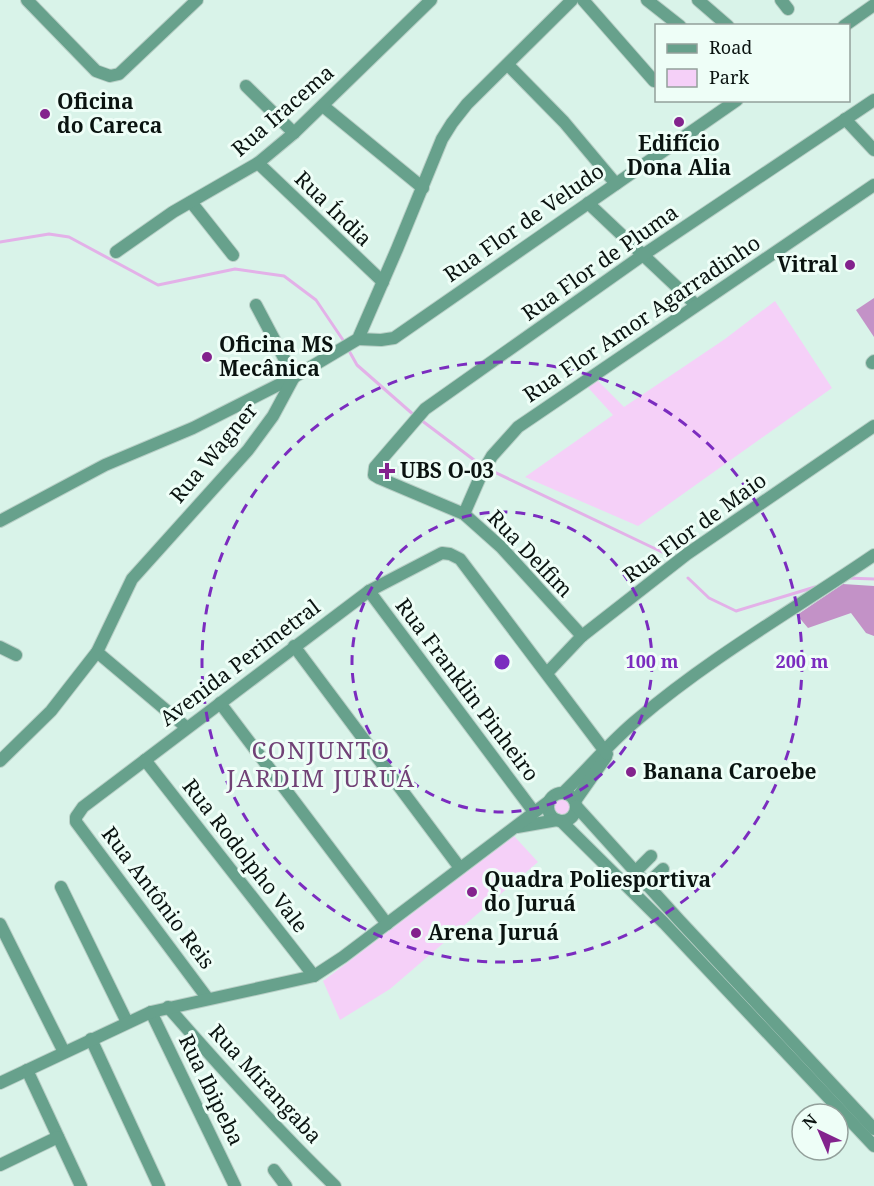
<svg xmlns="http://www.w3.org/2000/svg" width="874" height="1186" viewBox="0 0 874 1186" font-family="'Noto Serif',serif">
<rect width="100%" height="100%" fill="#d9f3e9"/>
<g fill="#f5d0f8">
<path d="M775,301l57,87 -194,138 -113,-49 88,-62 -30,-33 9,-7 32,32 101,-68z"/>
<circle cx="562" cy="807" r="8"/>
<path d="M514,836l24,26 -148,127 -50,31 -17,-39z"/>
</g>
<g fill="#c392c7">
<path d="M874,298v39l-18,-27z"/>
<path d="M843,584l31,2v50l-8,-3 -15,-20 -43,15 -11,-13z"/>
</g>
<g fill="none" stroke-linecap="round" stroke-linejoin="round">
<g stroke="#e3b1e8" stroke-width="3">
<path d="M0,242l49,-8 20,3 89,48 77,-16 49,7 32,24 29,43"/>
<path d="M348,349l9,16 58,51"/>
<path d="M421,420l61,46"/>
<path d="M488,469l174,83"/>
<path d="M688,578l21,20 27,13 79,-24"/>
<path d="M847,578l27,1"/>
</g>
<defs>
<g id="minor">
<path d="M27,0l69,71 14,5 9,-2 78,-74"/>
<path d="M583,0l71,81"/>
<path d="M647,0l33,26"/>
<path d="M698,0l30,26"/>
<path d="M781,0l7,9"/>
<path d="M844,26l30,-21"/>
<path d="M508,65l56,57 52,62"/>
<path d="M246,86l48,47"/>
<path d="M323,106l100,82"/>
<path d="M845,119l29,31"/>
<path d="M258,163l125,119"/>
<path d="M191,202l42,53"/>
<path d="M588,203l108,102"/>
<path d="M116,252l57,-40 85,-49 36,-30 137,-133"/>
<path d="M256,305l38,72"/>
<path d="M358,339l23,1 13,-2 343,-238"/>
<path d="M872,363l2,-2"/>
<path d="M464,514l17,-39 11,-19 26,-29 356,-242"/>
<path d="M0,521l105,-56 88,-37 101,-51 64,-38 39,-90 45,-110 10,-16 15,-19 105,-104"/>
<path d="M369,591l165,221"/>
<path d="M582,636l-81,-89 -37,-33 -85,-36 -5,-3 1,-8 50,-58 218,-154 231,-155"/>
<path d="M294,646l166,222"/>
<path d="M0,647l16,8"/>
<path d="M97,652l89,75"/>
<path d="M547,673l35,-37 105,-82 187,-128"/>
<path d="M220,703l167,221"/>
<path d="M145,760l169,216"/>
<path d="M0,761l51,-50 46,-59 35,-73 116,-129 25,-34 21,-39"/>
<path d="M564,792c25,-24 47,-51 74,-73 73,-62 157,-110 236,-164"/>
<circle cx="562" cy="807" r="14"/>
<path d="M575,801l31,-44"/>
<path d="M576,806l103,114 195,209"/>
<path d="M561,821l103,102 210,223"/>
<path d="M517,827l40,-7"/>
<path d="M635,872l16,-16"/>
<path d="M646,885l17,-16"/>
<path d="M61,887l66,135"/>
<path d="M0,924l64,128"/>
<path d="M208,999l-132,-177v-5l7,-10 286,-216 73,-38 8,1 10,5 147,195"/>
<path d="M168,1007c54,62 108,122 167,179"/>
<path d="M151,1012l84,174"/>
<path d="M91,1039l68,147"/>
<path d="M27,1070l54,116"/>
<path d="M0,1083l151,-71 163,-36 29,-19 205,-155"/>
<path d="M0,1165l58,-28"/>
<path d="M274,1170l12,16"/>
</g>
</defs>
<use href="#minor" stroke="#b8cfc6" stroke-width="14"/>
<use href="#minor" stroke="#67a18c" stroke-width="12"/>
</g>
<g fill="none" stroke="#7b2cbf" stroke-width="3" stroke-dasharray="10 8">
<circle cx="502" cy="662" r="150"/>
<circle cx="502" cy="662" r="300"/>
</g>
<g fill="#83238d" stroke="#eefef7" stroke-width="2">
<circle cx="45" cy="114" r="6"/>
<circle cx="679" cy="122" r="6"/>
<circle cx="850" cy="265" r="6"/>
<circle cx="207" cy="357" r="6"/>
<path d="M384 462h6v6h6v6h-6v6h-6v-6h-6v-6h6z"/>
<circle cx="631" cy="772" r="6"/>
<circle cx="472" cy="892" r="6"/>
<circle cx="416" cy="933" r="6"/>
</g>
<g text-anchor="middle" stroke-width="6" stroke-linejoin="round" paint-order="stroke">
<g font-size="21" font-weight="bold" fill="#0a1310" stroke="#eefef7" text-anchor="start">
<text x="57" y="109">Oficina<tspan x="57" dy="24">do Careca</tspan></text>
<text x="679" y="151" text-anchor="middle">Edifício<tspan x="679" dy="24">Dona Alia</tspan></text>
<text x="838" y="272" text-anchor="end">Vitral</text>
<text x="219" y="352">Oficina MS<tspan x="219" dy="24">Mecânica</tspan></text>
<text x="400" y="478">UBS O-03</text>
<text x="643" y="779">Banana Caroebe</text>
<text x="484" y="887">Quadra Poliesportiva<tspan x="484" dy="24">do Juruá</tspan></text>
<text x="428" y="940">Arena Juruá</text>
</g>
<g font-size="21" fill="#0a1310" stroke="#eefef7">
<text transform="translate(283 111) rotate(-41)" y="7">Rua Iracema</text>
<text transform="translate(333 209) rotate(44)" y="7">Rua Índia</text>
<text transform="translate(524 223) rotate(-35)" y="7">Rua Flor de Veludo</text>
<text transform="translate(600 263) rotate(-35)" y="7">Rua Flor de Pluma</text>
<text transform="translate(642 319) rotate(-34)" y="7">Rua Flor Amor Agarradinho</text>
<text transform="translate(214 453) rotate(-50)" y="7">Rua Wagner</text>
<text transform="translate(695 528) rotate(-36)" y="7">Rua Flor de Maio</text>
<text transform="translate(530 554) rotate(46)" y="7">Rua Delfim</text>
<text transform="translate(240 663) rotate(-37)" y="7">Avenida Perimetral</text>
<text transform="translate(467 690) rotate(53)" y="7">Rua Franklin Pinheiro</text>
<text transform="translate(245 856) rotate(52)" y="7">Rua Rodolpho Vale</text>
<text transform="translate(158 898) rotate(53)" y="7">Rua Antônio Reis</text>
<text transform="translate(265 1084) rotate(47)" y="7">Rua Mirangaba</text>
<text transform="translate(211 1090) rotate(64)" y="7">Rua Ibipeba</text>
</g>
<g font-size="24" letter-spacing="1.5" fill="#714276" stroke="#eefef7">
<text x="321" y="759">CONJUNTO<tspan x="321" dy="28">JARDIM JURUÁ</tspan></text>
</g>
</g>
<circle cx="502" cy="662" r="9" fill="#7b2cbf" stroke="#eefef7" stroke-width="3"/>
<g font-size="18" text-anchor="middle" font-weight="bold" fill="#7b2cbf" stroke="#eefef7" stroke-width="6" stroke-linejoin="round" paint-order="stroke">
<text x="652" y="668">100 m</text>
<text x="802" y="668">200 m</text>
</g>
<rect x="655" y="24" width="195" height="78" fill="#eefef7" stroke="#93a09b" stroke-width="1.5"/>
<rect x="667" y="44" width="30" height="9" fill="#67a18c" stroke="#93a09b" stroke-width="1.5"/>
<text x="709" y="54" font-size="18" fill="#0a1310">Road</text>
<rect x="667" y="69" width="30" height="18" fill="#f5d0f8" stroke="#93a09b" stroke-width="1.5"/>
<text x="709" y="84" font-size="18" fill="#0a1310">Park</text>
<g transform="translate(820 1132) rotate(316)"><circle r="28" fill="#eefef7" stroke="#93a09b" stroke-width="1.5"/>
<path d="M0-4.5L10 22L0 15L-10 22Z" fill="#83238d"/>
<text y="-9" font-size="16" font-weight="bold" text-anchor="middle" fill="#0a1310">N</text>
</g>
</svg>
